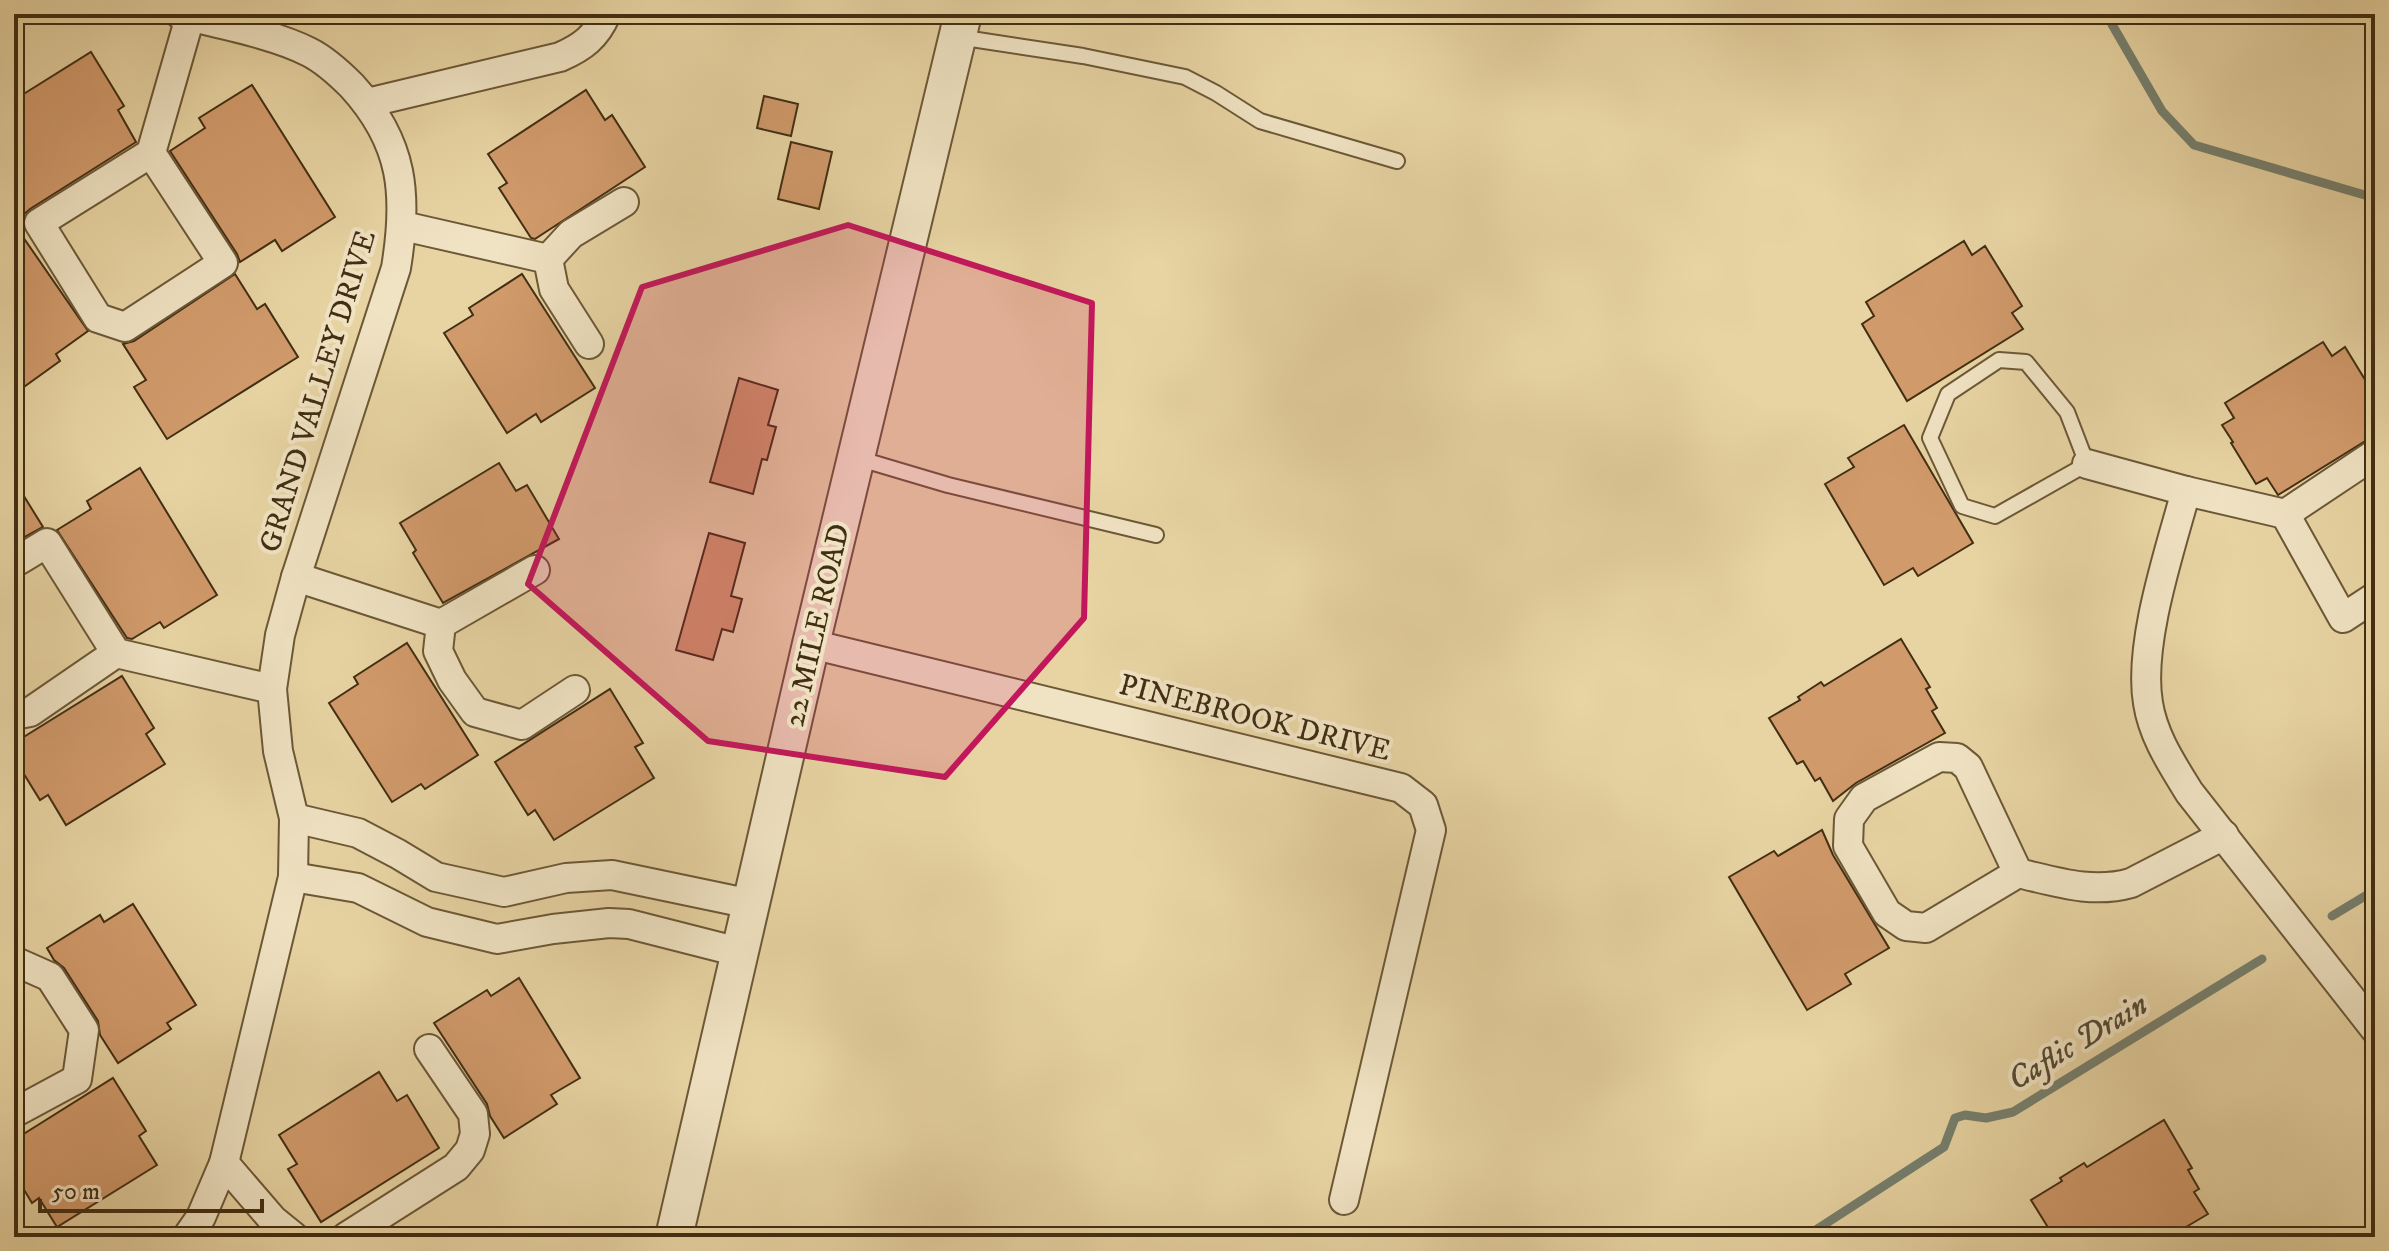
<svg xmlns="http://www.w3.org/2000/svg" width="2389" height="1251" viewBox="0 0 2389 1251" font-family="'IM FELL DW Pica',serif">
<rect width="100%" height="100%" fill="#e8d4a3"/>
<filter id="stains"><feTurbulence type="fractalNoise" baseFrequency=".0025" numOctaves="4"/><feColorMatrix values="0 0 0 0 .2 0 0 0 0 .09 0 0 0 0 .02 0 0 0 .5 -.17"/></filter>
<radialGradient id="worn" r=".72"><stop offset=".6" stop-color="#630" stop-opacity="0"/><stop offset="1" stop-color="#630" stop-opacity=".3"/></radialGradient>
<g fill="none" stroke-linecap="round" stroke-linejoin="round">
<g stroke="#76806f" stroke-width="9">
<path d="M2106,14l56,97 32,34 181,53"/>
<path d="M2332,916l43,-26"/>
<path d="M1805,1237l139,-90 11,-29 10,-3 21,3 27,-6 249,-153"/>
</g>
</g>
<g fill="#d19a6b" stroke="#422e13" stroke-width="2">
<path d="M91,52l33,54 -6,4 18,32 -106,67 -16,14v-123z"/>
<path d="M252,85l83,132 -53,34 -7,-11 -35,22 -3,-8 -67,-103 35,-23 -6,-10z"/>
<path d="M586,90l19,30 7,-5 33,52 -110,72 -4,-1 -32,-50 8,-5 -19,-29z"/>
<path d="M764,96l34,8 -7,32 -34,-8z"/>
<path d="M791,142l41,10 -13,57 -41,-10z"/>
<path d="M14,224l74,107 -32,23 4,7 -46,33z"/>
<path d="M1964,241l8,14 13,-9 37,60 -10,7 11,16 -116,72 -45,-77 12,-8 -8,-14z"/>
<path d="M235,274l22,35 8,-5 33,53 -131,82 -33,-52 12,-7 -23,-36 11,-3z"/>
<path d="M522,274l73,114 -54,34 -5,-8 -29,19 -63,-100 29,-18 -4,-7z"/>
<path d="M2323,342l9,14 13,-9 30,49v39l-97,60 -11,-17 -11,6 -25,-41 2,-1 -11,-17 12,-7 -9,-15z"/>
<path d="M739,378l39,12 -10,35 8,2 -9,33 -5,-1 -9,35 -43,-12z"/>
<path d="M1904,425l69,118 -55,33 -5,-8 -29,17 -59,-101 29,-17 -6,-9z"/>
<path d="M499,463l17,28 11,-6 32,54 -116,64 -30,-50 3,-3 -16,-27z"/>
<path d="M140,468l77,127 -53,33 -4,-6 -28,17 -5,-1 -70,-108 34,-21 -4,-8z"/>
<path d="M14,480l29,47 -29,16z"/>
<path d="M709,533l36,10 -14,53 11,3 -9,33 -11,-3 -9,31 -37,-10z"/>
<path d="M1901,639l29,48 -4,2 11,19 -5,3 13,22 -89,50 -23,18 -13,-23 -5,3 -12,-20 -6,3 -28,-46 31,-18 -2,-3 23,-15 3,4z"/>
<path d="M407,643l71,112 -53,34 -4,-5 -29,18 -63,-99 29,-19 -4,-7z"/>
<path d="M122,676l32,52 -8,6 19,30 -99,61 -18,-30 -8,5 -26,-42v-15z"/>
<path d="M610,689l33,54 -8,4 19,31 -100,62 -19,-30 -7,5 -33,-53z"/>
<path d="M1822,830l11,25 56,93 -44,26 6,10 -44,26 -78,-133 45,-26 4,5z"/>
<path d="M133,904l63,101 -29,18 4,6 -53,34 -18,-28 -2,-14 -34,-53 -10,-8 -7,-12 53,-33 4,7z"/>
<path d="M519,978l61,100 -29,17 6,9 -53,34 -14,-22 -3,-12 -53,-81 53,-33 4,6z"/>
<path d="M379,1072l18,29 10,-6 32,53 -118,74 -33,-53 9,-5 -18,-29z"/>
<path d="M113,1078l33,53 -7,5 18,29 -100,62 -18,-29 -7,5 -18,-30v-33z"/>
<path d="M2164,1120l28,48 -4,2 11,19 -5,3 14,22 -39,23h-115l-23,-37 31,-19 -2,-3 24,-15 3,4z"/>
</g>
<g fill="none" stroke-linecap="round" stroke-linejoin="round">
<defs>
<g id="service">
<path d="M958,37l125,19 102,21 31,16 44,28 137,40"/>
<path d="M1999,360l27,2 41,50 20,52 -92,52 -33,-10 -32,-68 18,-44z"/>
<path d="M857,458l91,27 208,50"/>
</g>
<g id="minor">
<path d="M180,14c39,10 94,20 129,38 16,8 30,21 43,34 52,57 56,109 44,182l-100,309 -16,58 -8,54 6,62 16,67 -1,59 -69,286 -23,54 -14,20"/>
<path d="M367,103l193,-46c23,-10 36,-20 46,-43"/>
<path d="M151,153l72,110 -98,64 -27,-9 -59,-95 112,-70 39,-136"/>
<path d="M403,226l145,33 6,30 35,55"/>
<path d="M548,259l23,-25 53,-32"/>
<path d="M2087,464l99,27 99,23 90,-60"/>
<path d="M2186,491c-16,59 -48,153 -38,212 5,33 24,61 41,89l186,237"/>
<path d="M2285,514l58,104 32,-21"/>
<path d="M14,563l33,-20 69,110 156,36"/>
<path d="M296,577l145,47 94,-54"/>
<path d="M441,624l-3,27 14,29 23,32 47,13 53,-35"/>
<path d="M811,644l590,144 22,17 8,25 -87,370"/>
<path d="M14,715l16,-3 86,-59"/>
<path d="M294,818l64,15 40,21 38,23 68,15 62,-14 46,-3 139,29"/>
<path d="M2018,873l-50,-106 -11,-9 -18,-1 -75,41 -15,21 -1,27 39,67 19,13 20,2 92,-55c39,9 74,21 113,10l93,-48"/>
<path d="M293,877l65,11 69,34 70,17 56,-10 56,-6 20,1 110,28"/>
<path d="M14,961l36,16 34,53 -7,49 -63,34"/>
<path d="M224,1163l49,57 21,17"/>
<path d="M346,1237l110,-70 14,-17 5,-16 -2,-20 -44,-65"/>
</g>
<path id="tertiary" d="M674,1237l137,-593 152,-630"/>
</defs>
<use href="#service" stroke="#6c5837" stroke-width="18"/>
<use href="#minor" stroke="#6c5837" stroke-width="32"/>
<use href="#tertiary" stroke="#6c5837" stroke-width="40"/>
<use href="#service" stroke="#f0e3c3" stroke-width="14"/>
<use href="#minor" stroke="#f0e3c3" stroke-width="28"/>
<use href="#tertiary" stroke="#f0e3c3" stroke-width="36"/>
</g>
<path fill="#c2185b" fill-opacity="0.2" stroke="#c2185b" stroke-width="6" stroke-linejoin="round" d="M848,225l244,78 -8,315 -139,159 -237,-36 -180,-157 114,-297z"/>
<g text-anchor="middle" stroke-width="8" stroke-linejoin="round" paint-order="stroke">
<g font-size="30" fill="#422e13" stroke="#f0e3c3">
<text transform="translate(317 391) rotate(-73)" y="10">GRAND VALLEY DRIVE</text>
<text transform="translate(816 625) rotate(-77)" y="10">22 MILE ROAD</text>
<text transform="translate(1255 717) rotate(14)" y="10">PINEBROOK DRIVE</text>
</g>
<g font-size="32" font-style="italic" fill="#534932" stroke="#f0e3c3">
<text transform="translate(2077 1041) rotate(-31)" y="11">Caflic Drain</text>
</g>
</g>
<rect width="2389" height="1251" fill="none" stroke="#e8d4a3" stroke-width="48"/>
<rect x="16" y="16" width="2357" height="1219" fill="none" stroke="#422e13" stroke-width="4"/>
<rect x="24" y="24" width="2341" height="1203" fill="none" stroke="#422e13" stroke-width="2"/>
<path d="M40 1199v12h222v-12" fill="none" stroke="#422e13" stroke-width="4"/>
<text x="52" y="1199" font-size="24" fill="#422e13" stroke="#f0e3c3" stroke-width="6" paint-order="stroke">50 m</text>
<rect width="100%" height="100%" filter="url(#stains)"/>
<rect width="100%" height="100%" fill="url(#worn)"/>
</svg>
